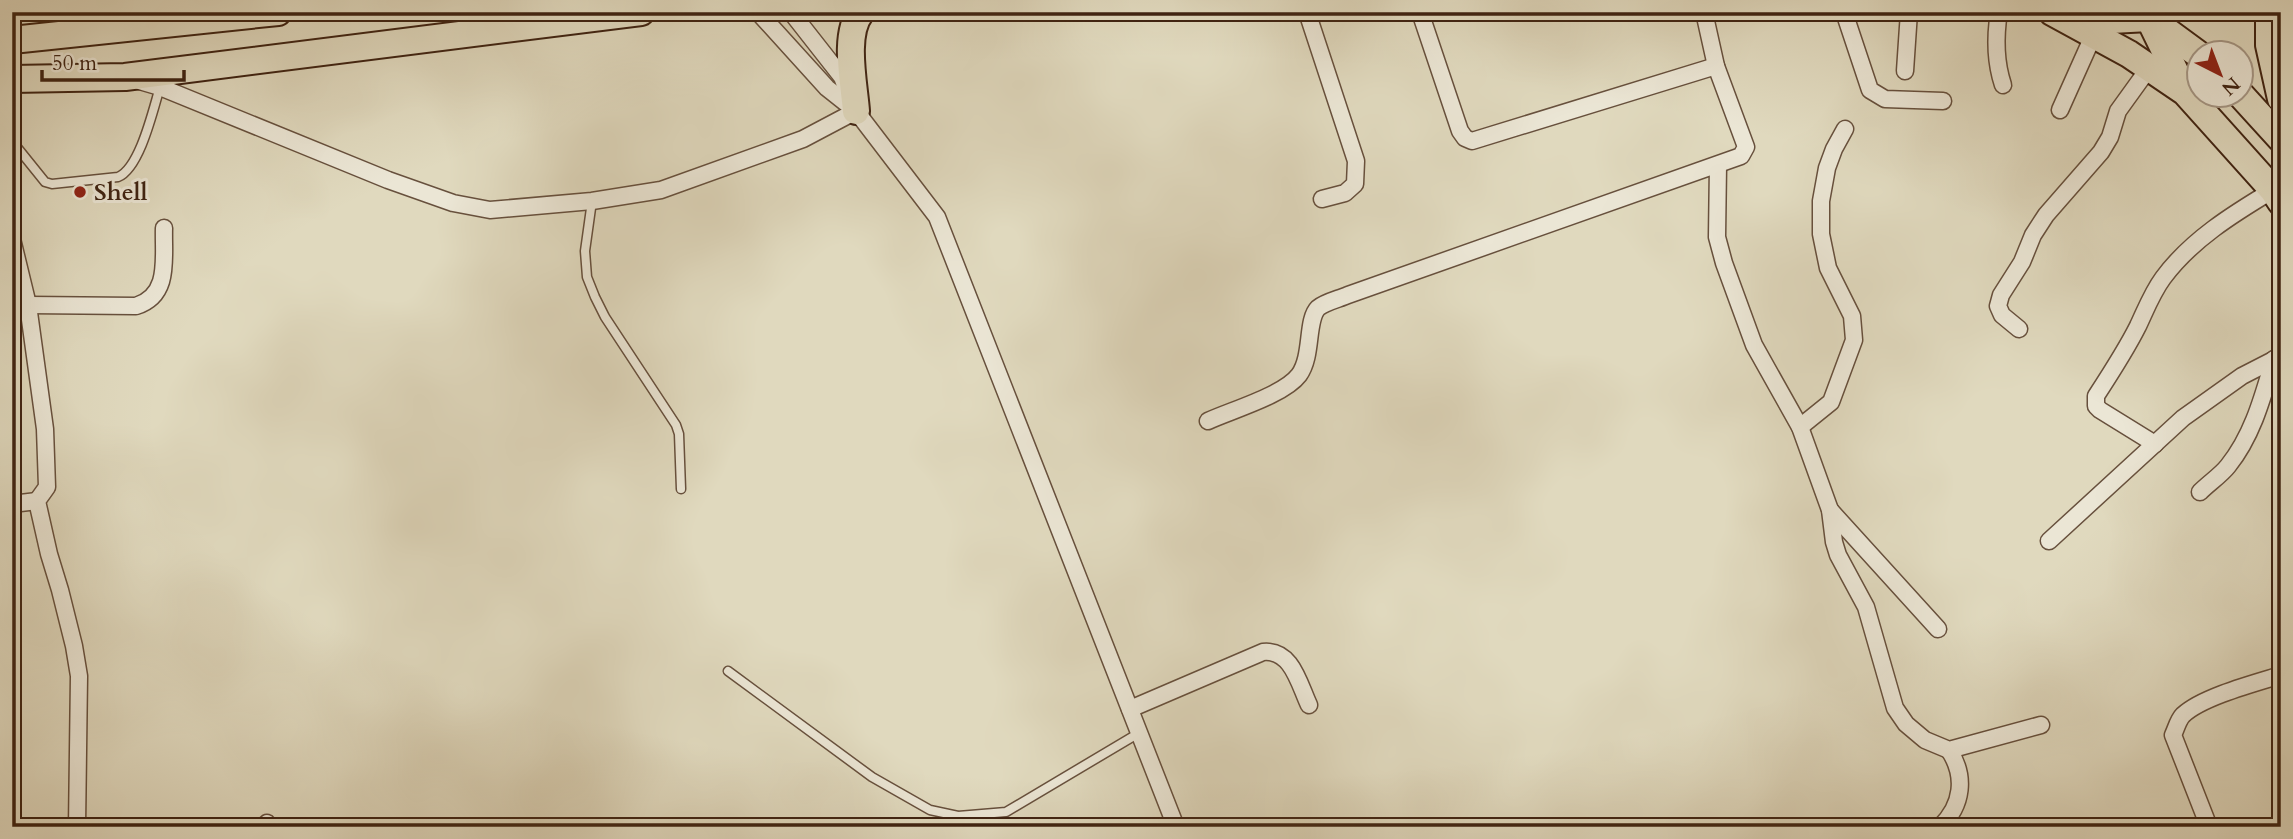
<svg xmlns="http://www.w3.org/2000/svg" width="2293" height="839" viewBox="0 0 2293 839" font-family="Cardo,serif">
<rect width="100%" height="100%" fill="#e0d9be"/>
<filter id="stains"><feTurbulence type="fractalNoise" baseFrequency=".00286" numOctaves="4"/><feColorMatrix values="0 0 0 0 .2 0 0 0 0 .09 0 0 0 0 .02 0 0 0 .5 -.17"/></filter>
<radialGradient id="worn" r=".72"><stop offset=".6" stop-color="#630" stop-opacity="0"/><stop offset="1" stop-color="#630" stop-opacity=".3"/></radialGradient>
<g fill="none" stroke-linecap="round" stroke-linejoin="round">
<defs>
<g id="lane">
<path d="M12,137l4,9 29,36 7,2 66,-7c22,-9 35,-67 42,-90"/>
<path d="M592,201l-7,50 2,26 8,20 10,20 71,108 3,9 2,55"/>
<path d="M728,671l144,106 58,33 28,6 48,-4 133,-79"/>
</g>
<g id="street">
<path d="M758,12l69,76 29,23 81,106 239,610"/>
<path d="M791,12l51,65 6,16"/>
<path d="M1307,12l49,149 -1,23 -10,9 -23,6"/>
<path d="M1420,12l40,119 5,7 7,3 244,-75"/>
<path d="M1844,12l26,78 15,9 58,2"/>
<path d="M1999,12c-4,25 -4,49 4,73"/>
<path d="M1905,71l4,-59"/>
<path d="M136,80l24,7 228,93 65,23 37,7 102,-9 69,-11 142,-51 53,-28"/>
<path d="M2060,110l34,-76"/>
<path d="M1718,165l-1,72 7,26 30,82 46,82 30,83 4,32 4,13 28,52 29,101 11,16 19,16 24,10 92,-25"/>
<path d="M12,239l16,66 17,124 2,58 -10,14 12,53 11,36 14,56 5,30 -2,151"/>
<path d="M28,305l108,1c35,-11 27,-48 28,-78"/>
<path d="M2019,329l-17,-14 -4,-9 3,-11 21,-33 11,-27 13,-20 55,-63 9,-15 8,-26 31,-43"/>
<path d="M1208,421c24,-11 76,-26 91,-46 14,-19 7,-55 19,-67 7,-6 21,-9 30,-13l393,-139 5,-9 -30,-81 -12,-54"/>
<path d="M1800,427l31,-25 23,-62 -2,-24 -24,-48 -7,-34v-33l6,-33 7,-19 11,-20"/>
<path d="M2155,444l-55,-34 -4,-4v-10c15,-23 30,-46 42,-70 8,-17 14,-33 25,-48 28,-38 70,-64 110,-88"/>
<path d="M2200,492c9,-9 21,-17 28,-26 25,-31 35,-70 46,-107"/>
<path d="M12,504l25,-3"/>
<path d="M1830,510l108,119"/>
<path d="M2049,541l134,-123 59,-42 39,-20"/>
<path d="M1130,709l133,-57c29,-3 36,32 46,53"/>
<path d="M266,827l1,-4"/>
<path d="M1940,827c23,-22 26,-51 9,-77"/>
<path d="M2209,827l-36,-92c3,-6 5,-15 10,-20 19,-18 72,-32 98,-40"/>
</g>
<g id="primary">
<path d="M2052,12l77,42 56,38 88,98 8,12"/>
<path d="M2269,12v33l12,54"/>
<path d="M2149,18l35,72"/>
<path d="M2149,18l49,36"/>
<path d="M2073,22l76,-4"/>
<path d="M12,40l266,-28"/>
<path d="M12,79l113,-2 516,-65"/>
<path d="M2240,94l41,45"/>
<path d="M856,111c-2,-27 -13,-77 5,-99"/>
</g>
</defs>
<use href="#lane" stroke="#67503d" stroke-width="11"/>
<use href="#street" stroke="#67503d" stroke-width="19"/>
<use href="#primary" stroke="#3f2312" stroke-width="30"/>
<use href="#lane" stroke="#ebe6d5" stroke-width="8"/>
<use href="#street" stroke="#ebe6d5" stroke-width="16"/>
<use href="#primary" stroke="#e0d9be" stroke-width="26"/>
</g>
<circle fill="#8f2418" stroke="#ebe6d5" stroke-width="2.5" cx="80" cy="192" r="7"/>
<g text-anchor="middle" stroke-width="6" stroke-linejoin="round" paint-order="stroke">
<g font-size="24" font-weight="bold" fill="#3f2312" stroke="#ebe6d5" text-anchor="start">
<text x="94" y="200">Shell</text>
</g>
</g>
<rect width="2293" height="839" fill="none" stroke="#e0d9be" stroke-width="42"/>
<rect x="14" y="14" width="2265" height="811" fill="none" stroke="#3f2312" stroke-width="3.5"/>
<rect x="21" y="21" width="2251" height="797" fill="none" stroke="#3f2312" stroke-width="2"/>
<g transform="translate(2220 74) rotate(138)"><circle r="33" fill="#ebe6d5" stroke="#a69887" stroke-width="2"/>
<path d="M0-5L12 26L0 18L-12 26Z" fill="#8f2418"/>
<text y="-10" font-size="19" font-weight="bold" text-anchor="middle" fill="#3f2312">N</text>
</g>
<path d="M42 70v10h142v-10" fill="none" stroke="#3f2312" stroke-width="3.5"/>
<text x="52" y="70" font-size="21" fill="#3f2312" stroke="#ebe6d5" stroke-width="5" paint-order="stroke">50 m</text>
<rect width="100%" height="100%" filter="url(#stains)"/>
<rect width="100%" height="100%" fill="url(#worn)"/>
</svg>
